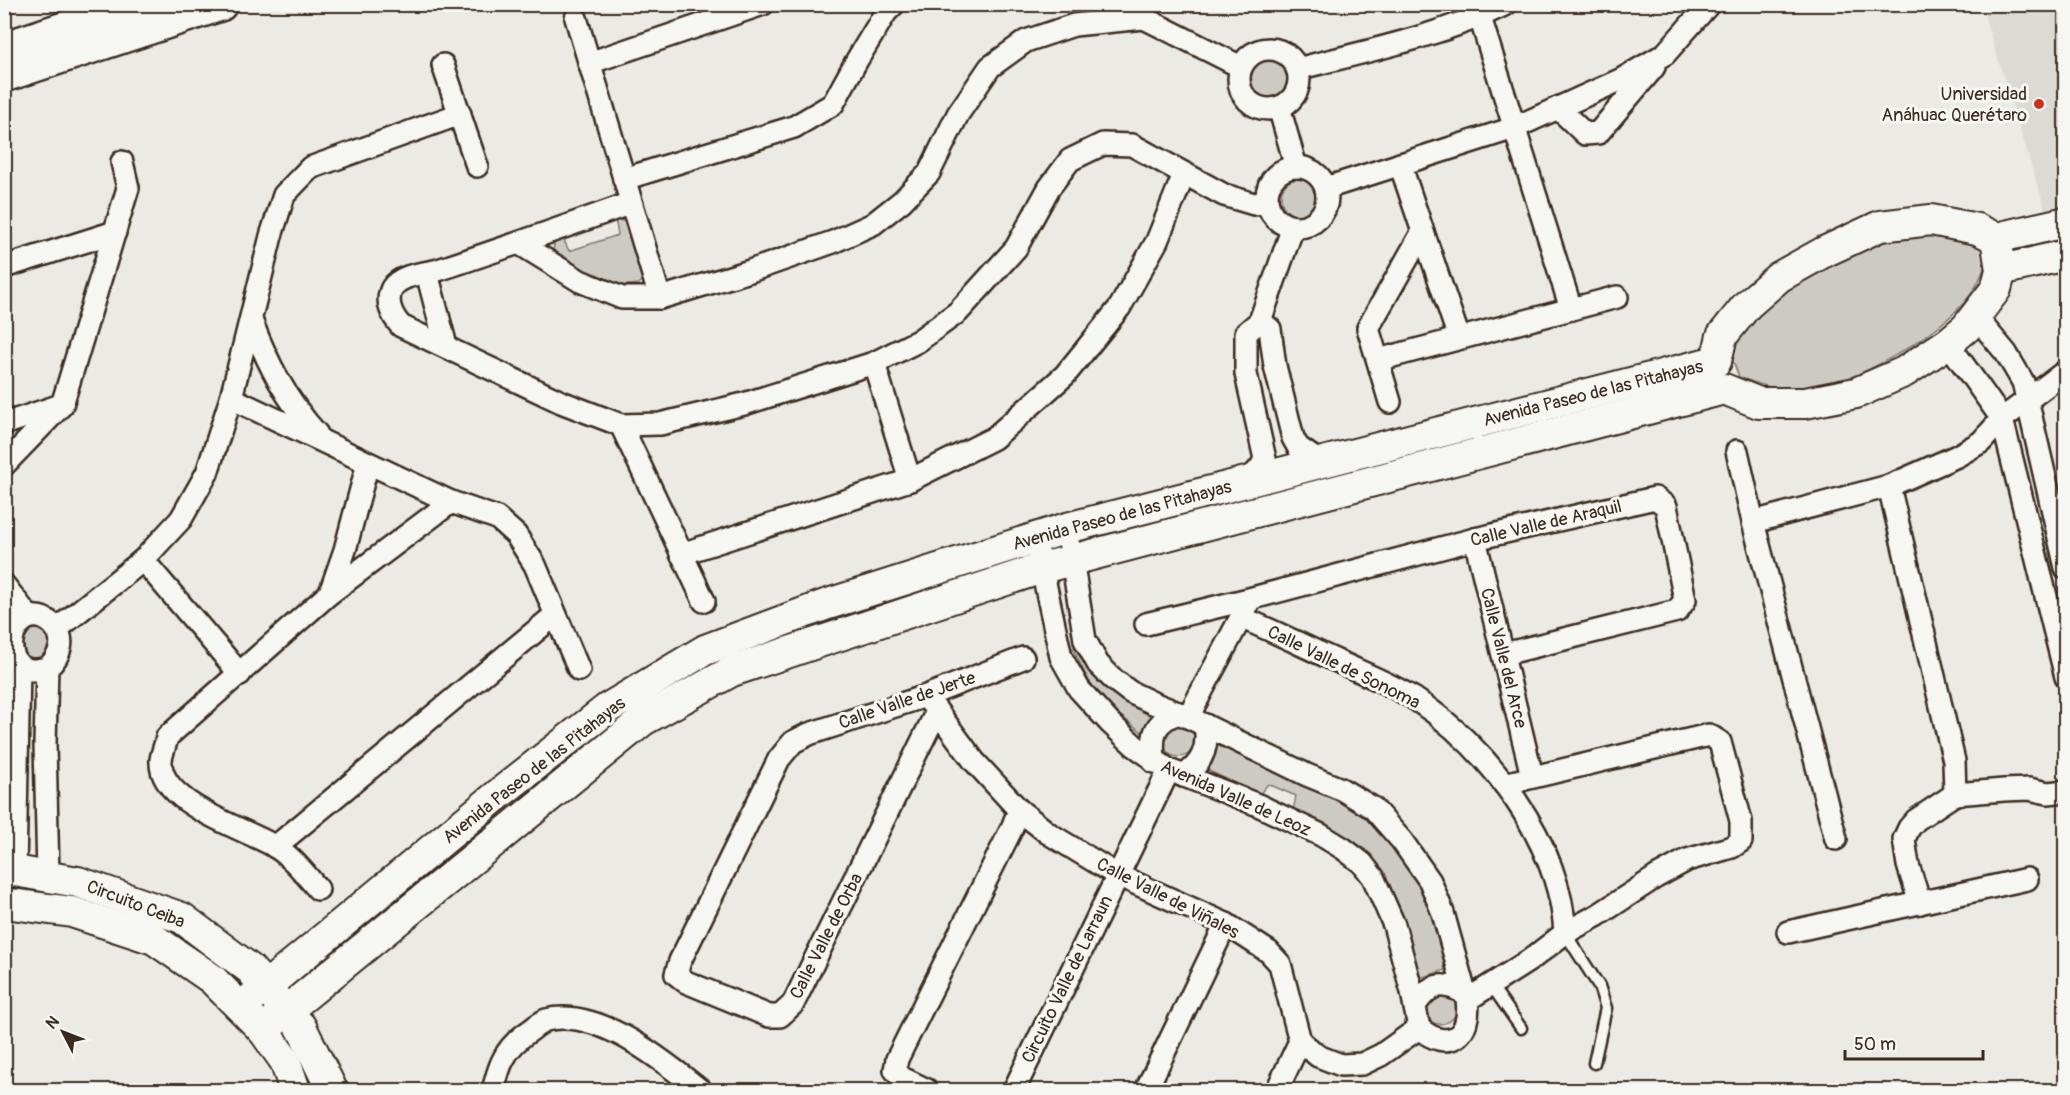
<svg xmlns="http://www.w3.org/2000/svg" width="2070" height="1095" viewBox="0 0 2070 1095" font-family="Pangolin,sans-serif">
<rect width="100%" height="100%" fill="#ebeae5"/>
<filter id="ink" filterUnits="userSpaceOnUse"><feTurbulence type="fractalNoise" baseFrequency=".0167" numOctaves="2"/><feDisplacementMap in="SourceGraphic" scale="12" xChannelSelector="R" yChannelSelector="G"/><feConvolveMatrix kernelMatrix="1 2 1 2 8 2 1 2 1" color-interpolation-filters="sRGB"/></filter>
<g filter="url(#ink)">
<path fill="#dcdad4" d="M1981,5h84v199l-20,5z"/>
<g fill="#cdcac4" stroke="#847a71" stroke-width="1.5">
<circle cx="1269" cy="78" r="21"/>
<circle cx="1300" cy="197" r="19"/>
<path d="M615,218l10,4 7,6 12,50 -5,6 -22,2 -55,-26 -9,-10 2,-9 7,-5 7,15 49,-16z"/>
<path d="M1910,234h60l19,19c-4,15 -9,28 -18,41 -28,40 -120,93 -169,96 -23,1 -42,-5 -63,-13l-9,-24 13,-25 48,-42 28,-16 60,-29z"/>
<path d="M30,626l12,2 8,9v12c-8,11 -12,13 -26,11l-8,-25z"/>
<path d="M1078,643l78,66 -7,10 -5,15c-13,-11 -28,-20 -40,-33 -14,-15 -23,-35 -31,-53z"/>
<circle cx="1179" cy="741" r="16"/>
<path d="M1216,741l115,54 31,17 22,18 38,56 14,37 9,47 -25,8c-14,-47 -23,-103 -65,-134 -19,-14 -42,-23 -62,-33l3,-15 -28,-12 -9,11 -58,-28z"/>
<path d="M1442,991c3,3 9,6 12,9 12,14 -12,34 -27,18l-3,-15z"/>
</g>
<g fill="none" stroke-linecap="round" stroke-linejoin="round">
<defs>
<g id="lane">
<path d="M1565,933l34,53 7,22 -12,55"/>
<path d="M1491,985l30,43"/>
</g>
<g id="street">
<path d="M1139,6l5,12 97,49"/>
<path d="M1480,17l91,292"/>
<path d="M576,18l84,280"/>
<circle cx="1269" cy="79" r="30"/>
<path d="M589,63l174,-59"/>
<path d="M443,65l34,101"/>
<path d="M1297,69c70,-18 144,-33 209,-65"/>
<path d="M1279,107l17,60"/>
<path d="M1558,108l27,26 13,-1 56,-66"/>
<path d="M1400,164l59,174"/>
<circle cx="1297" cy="197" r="30"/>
<path d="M624,179l170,-52 39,-23 24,-44 29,-48 8,-8"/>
<path d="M1326,188l188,-60 108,-49 43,-25 44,-50"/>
<path d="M631,203c-64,23 -128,46 -193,67 -14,4 -37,4 -46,18 -7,14 0,28 9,38l160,76 60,23 83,176"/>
<path d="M520,244l60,37 42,17h38l90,-27 83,-29 40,-18 29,-23 27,-28 29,-59 32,-47 36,-26 48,-16 70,-7"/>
<path d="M4,267l111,-35"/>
<path d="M427,273l19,73"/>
<path d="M1975,316l31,37 17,29 43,186"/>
<path d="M251,320c16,42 35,80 66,114"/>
<path d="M1260,321l10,8 5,37 18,72 5,9 23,16"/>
<path d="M1948,343l54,76 64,258"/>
<path d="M1378,360l239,-63"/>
<path d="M874,363l36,117"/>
<path d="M231,398l220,104 46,16 19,17 19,30 44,105"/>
<path d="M1390,402l-22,-74 54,-95"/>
<path d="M4,424l57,-19"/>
<path d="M621,425l39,-1 84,-20 130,-41 44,-22 40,-29 58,-64 33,-60 21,-28 33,-16 29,1 92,50 30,9 13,-2"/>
<path d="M1737,451l16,71 83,317"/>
<path d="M4,465l58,-60 66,-217 -6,-26"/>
<path d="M1249,480l12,-13 4,-8 -19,-85v-41l14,-12 33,-94"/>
<path d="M1889,486l65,275 1,33"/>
<path d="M1753,522l136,-36 68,-30 24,-14 21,-23 64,-48"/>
<path d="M1475,539l57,237"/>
<path d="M1070,547l15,93 13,24 15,15 17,13 23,11 35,14 119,58 34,14 32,19 29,33 28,40 13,32 24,87c5,36 -19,53 -48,28"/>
<path d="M681,554l229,-74 84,-42 71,-63 55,-68 37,-66 27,-67"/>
<path d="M1039,555l22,102 18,32 31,34 25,23 34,24 89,35 63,30 23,14 18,14 11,14 21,48 18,67 7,36"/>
<path d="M143,560l97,114"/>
<path d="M4,585l25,32"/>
<path d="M330,593l15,-43 23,-87"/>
<path d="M1242,618c32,13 63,29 95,43 26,12 54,23 78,38 74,49 145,143 150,234"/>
<path d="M1146,624l103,-25 226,-60 180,-41 11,8 19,94 -8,11 -173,43"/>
<path d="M57,629l86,-69 38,-41 26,-46 24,-75 40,-162 13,-41 26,-27 150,-54"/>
<path d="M47,668c-12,3 -21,4 -30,-5 -17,-26 10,-62 35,-39 15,14 9,32 -5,44l-2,76 3,132"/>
<path d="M931,703l43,58 45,49 29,23 69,42 109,49 43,28 11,12 20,77 18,15 23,9 21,-1 19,-9 38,-27"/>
<path d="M937,711l-144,293 -13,12h-11l-83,-34 -10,-8 4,-13 99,-202 14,-17 16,-8 117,-38 97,-38"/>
<path d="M1188,717l59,-111"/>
<path d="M1154,762c-2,-26 -2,-40 25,-49"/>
<path d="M1183,776c19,-12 26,-28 22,-51"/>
<path d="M275,847l280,-232"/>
<path d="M15,871l4,-205"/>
<path d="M318,889c-13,-15 -25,-31 -42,-42 -31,-19 -118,-43 -115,-87 1,-8 5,-16 6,-23l163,-144 121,-91"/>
<path d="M1920,903l-12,-38 -4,-26 5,-11 7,-8 39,-26 49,-4 25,-1 19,4 18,-2"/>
<path d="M1788,932l239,-53"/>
<path d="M1467,1000l63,-40 35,-27 33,-18 58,-38 31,-17 45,-13 9,-6v-20l-21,-79 -11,-7 -205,49"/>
<path d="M1415,1006c13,-22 28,-26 50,-12"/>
<path d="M493,1090c3,-9 5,-21 10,-30 6,-13 16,-22 28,-30 4,-3 10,-8 15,-10 52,-13 116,40 154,70"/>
<path d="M927,1090l-25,-12 -7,-8 2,-11 115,-231 7,-18"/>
<path d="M1014,1090l155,-320"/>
<path d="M1146,1090l80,-166"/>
<path d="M1277,1090l23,-49"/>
</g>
<g id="secondary">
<path d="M2001,270l65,-15"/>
<path d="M1716,361l6,-25 25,-31 32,-28 45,-25 56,-26 51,-6 46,9 19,9 70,-16"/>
<path d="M4,872l11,-1 63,11 104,36 68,51 37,43 14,15 31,63"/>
<path d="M4,903l68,9 82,27 58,40 51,51 22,31 10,29"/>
<path d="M241,1007l259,-214 108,-85 97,-58 120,-45 242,-77 649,-167"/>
<path d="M263,1030l379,-309 90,-50 310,-103 682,-179 35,14h46l51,-10 48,-21 44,-29 18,-15 30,-39 5,-19 -5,-32"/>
</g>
<g id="highway">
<path d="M4,49l135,-45"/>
<path d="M4,75l216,-71"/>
</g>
</defs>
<use href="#lane" stroke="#3b2a1e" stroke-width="15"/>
<use href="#street" stroke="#3b2a1e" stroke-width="26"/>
<use href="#secondary" stroke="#3b2a1e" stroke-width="34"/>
<use href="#highway" stroke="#3b2a1e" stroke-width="38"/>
<use href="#lane" stroke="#f6f6f2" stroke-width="10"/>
<use href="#street" stroke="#f6f6f2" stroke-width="21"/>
<use href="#secondary" stroke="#f6f6f2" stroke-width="30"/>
<use href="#highway" stroke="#f6f6f2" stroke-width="33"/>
</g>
</g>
<circle fill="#c8321e" stroke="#f6f6f2" stroke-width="2" cx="2039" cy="104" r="6"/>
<g text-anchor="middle" stroke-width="6" stroke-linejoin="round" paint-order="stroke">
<g font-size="18" fill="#3b2a1e" stroke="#f6f6f2" text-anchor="end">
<text x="2027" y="100">Universidad<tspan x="2027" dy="21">Anáhuac Querétaro</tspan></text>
</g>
<g font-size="18" fill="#3b2a1e" stroke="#f6f6f2">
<text transform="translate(1593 393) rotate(-14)" y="6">Avenida Paseo de las Pitahayas</text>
<text transform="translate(1122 515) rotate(-15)" y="6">Avenida Paseo de las Pitahayas</text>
<text transform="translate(1546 523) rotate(-13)" y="6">Calle Valle de Araquil</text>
<text transform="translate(1504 658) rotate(76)" y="6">Calle Valle del Arce</text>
<text transform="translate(1344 667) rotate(26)" y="6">Calle Valle de Sonoma</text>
<text transform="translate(907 700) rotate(-19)" y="6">Calle Valle de Jerte</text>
<text transform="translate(534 770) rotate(-38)" y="6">Avenida Paseo de las Pitahayas</text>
<text transform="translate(1236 798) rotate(24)" y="6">Avenida Valle de Leoz</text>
<text transform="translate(1168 898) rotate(27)" y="6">Calle Valle de Viñales</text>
<text transform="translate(136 904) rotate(21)" y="6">Circuito Ceiba</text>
<text transform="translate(826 936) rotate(-63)" y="6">Calle Valle de Orba</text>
<text transform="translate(1067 979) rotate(-64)" y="6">Circuito Valle de Larraun</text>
</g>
</g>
<rect width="2070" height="1095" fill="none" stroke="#f6f6f2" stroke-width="24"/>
<rect x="12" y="12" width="2046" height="1071" fill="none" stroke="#3b2a1e" stroke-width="2" filter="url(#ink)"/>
<g transform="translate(63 1032) rotate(312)" stroke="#f6f6f2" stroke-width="4.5" paint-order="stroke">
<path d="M0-4.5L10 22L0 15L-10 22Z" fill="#3b2a1e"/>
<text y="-9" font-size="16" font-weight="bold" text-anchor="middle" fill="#3b2a1e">N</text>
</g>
<path d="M1845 1050v9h138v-9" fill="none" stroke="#3b2a1e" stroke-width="3"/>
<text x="1854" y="1050" font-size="18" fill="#3b2a1e" stroke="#f6f6f2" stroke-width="4.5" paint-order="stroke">50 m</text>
</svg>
